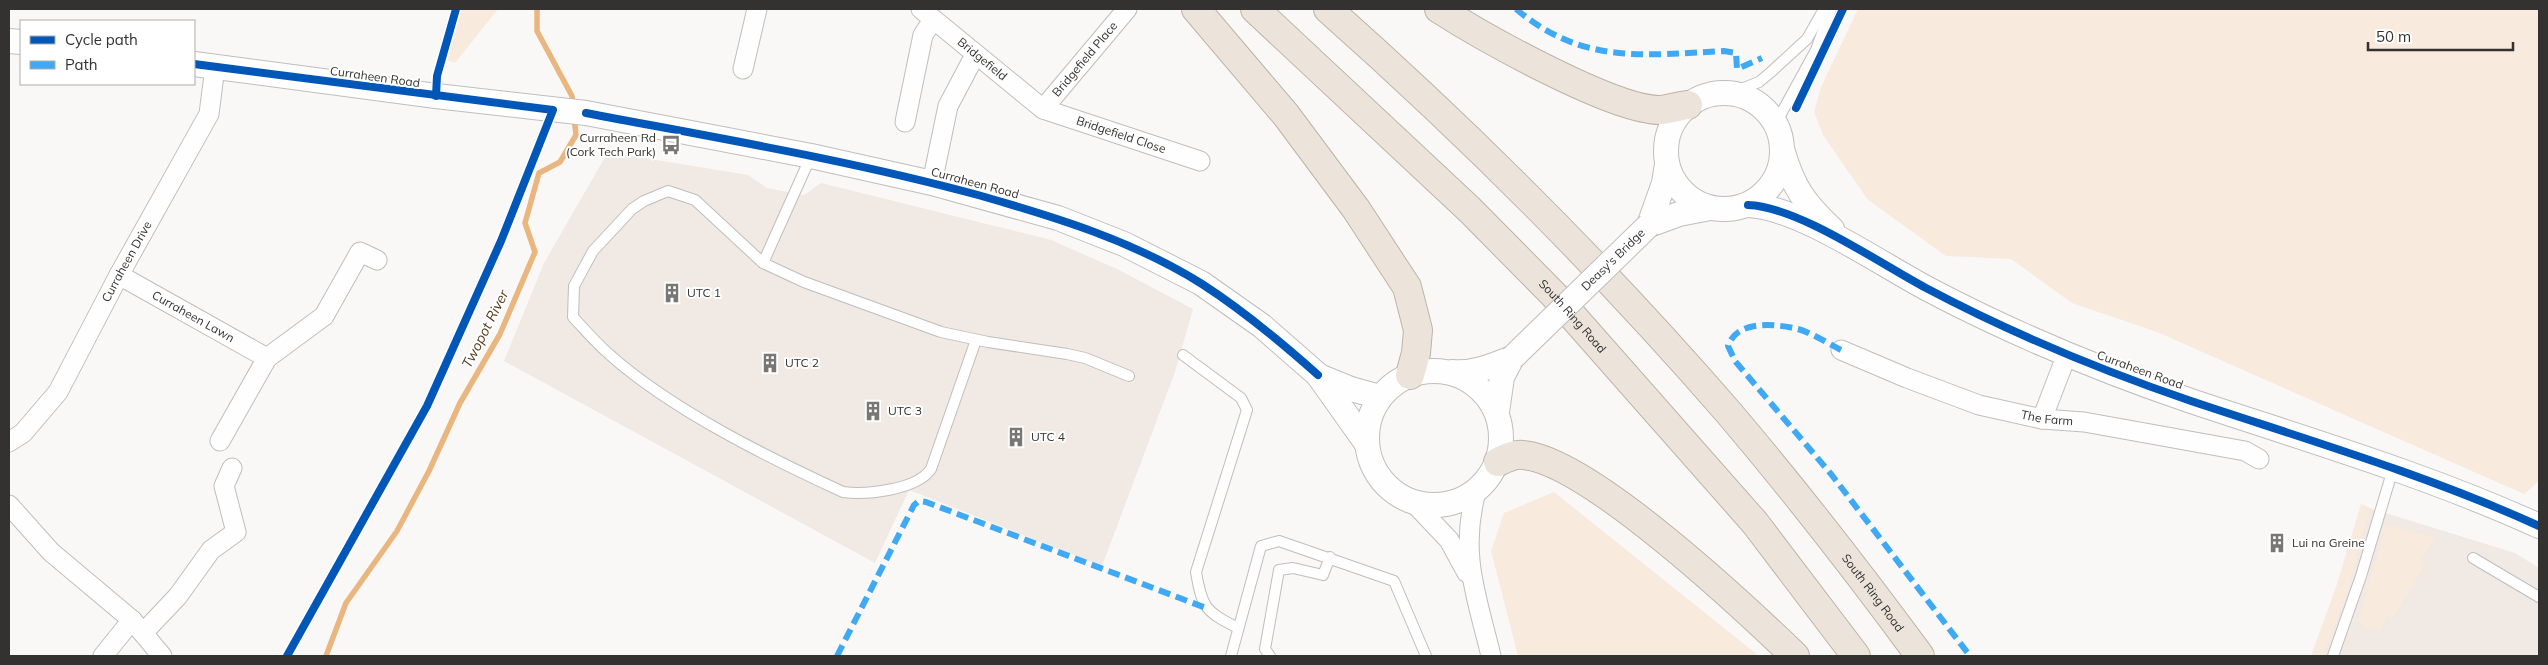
<svg xmlns="http://www.w3.org/2000/svg" width="2548" height="665" viewBox="0 0 2548 665" font-family="Mulish,sans-serif">
<rect width="100%" height="100%" fill="#faf8f6"/>
<g fill="#f0e9e4">
<path d="M608,152l140,23 19,13 37,7 17,-12 230,57 66,29 76,40 -18,63 -73,194 -193,-76 -34,73 -371,-202 40,-98z"/>
<path d="M2366,507l149,46 24,15v88h-227z"/>
</g>
<g fill="#f8eadc">
<path d="M460,9h38l-43,54 -8,-3z"/>
<path d="M1858,9h681v472l-15,13 -367,-162 -85,-29 -61,-44 -65,-3 -78,-56 -45,-65 -9,-23 7,-25z"/>
<path d="M1554,492l205,164h-241l-27,-105 13,-38z"/>
<path d="M2361,504l9,4 -22,83 -25,65h-12l26,-72z"/>
<path d="M2386,524l49,13 -14,24 5,3 -33,54 -6,-2 -7,16 -16,-6 -5,-5v-4z"/>
</g>
<g fill="none" stroke-linecap="round" stroke-linejoin="round">
<g stroke="#e9b67f" stroke-width="5.5">
<path d="M537,9v22l35,65 1,10"/>
<path d="M326,656l20,-53 51,-72 32,-60 31,-68 40,-69 35,-82 -10,-29 14,-50 21,-11 16,-27 -2,-18"/>
</g>
<defs>
<g id="service">
<path d="M1731,93l28,-11 12,-10 36,-33 17,-30"/>
<path d="M1776,123l40,-73 15,-41"/>
<path d="M763,263l48,-107"/>
<path d="M976,340l-45,129c-14,21 -65,26 -88,23 -76,-35 -171,-82 -233,-137 -13,-11 -25,-25 -37,-38l1,-31 19,-35 39,-42 12,-8 24,-10 27,9 68,63 41,19 137,50 47,10 79,12 18,4 44,18"/>
<path d="M1183,355l58,43 6,12 -51,162c6,36 10,40 42,56"/>
<path d="M2473,558l66,39"/>
<path d="M1231,656l30,-110 18,-5 115,40 32,75"/>
<path d="M1270,656l-5,-7 14,-79 14,-2 30,7 7,-18"/>
<path d="M2333,656l28,-80 32,-107"/>
</g>
<g id="minor">
<path id="s1" d="M921,9l122,100 157,52"/>
<path d="M743,69l14,-60"/>
<path id="s2" d="M1043,109l84,-100"/>
<path d="M905,122l18,-87 10,-15"/>
<path d="M932,183l16,-77 27,-51"/>
<path id="s3" d="M119,275l148,83 57,-42 36,-64 17,8"/>
<path id="s4" d="M1841,350l66,28 72,27 63,14 42,3 161,29 14,8"/>
<path d="M2042,419l25,-65"/>
<path d="M220,441l47,-83"/>
<path id="s5" d="M9,442l14,-9 35,-41 61,-117 90,-161 6,-47"/>
<path d="M1476,492c-17,62 1,105 15,164"/>
<path d="M1413,502l36,38 18,33"/>
<path d="M9,505l42,47 81,68 30,36"/>
<path d="M143,633l35,-37 33,-46 25,-18 -12,-46 8,-18"/>
<path d="M103,656l29,-36"/>
</g>
<g id="tertiary">
<path d="M9,41l12,1"/>
<path d="M194,64l242,32 150,17 225,43 121,27 126,35 66,26 77,39 61,43 56,49 49,69"/>
<circle cx="1724" cy="151" r="58"/>
<path d="M1783,152c10,35 22,52 49,77"/>
<path d="M1748,205c51,2 131,58 178,83 85,45 174,82 265,113 117,39 236,74 348,125"/>
<path d="M1649,225l15,-42 3,-19"/>
<path d="M1649,225l30,-11 31,-6"/>
<circle cx="1434" cy="438" r="67"/>
<path d="M1452,372c21,2 40,-6 60,-14"/>
<path d="M1319,376l32,13 29,8"/>
<path d="M1497,412l5,-35 10,-19"/>
</g>
<g id="trunk">
<path d="M1196,9l90,106 70,94 51,78 11,43 -2,23 -6,22"/>
<path id="s6" d="M1255,9l215,201 84,85 201,228 101,133"/>
<path id="s7" d="M1328,9c142,126 277,261 401,404 67,79 130,160 191,243"/>
<path d="M1439,9c42,27 175,102 222,101 9,-1 18,-4 27,-5"/>
<path d="M1498,462c8,-4 16,-8 25,-7 65,5 222,153 272,201"/>
</g>
</defs>
<use href="#service" stroke="#c0bebd" stroke-width="12"/>
<use href="#minor" stroke="#c0bebd" stroke-width="21"/>
<use href="#tertiary" stroke="#c0bebd" stroke-width="26"/>
<use href="#trunk" stroke="#beb3a6" stroke-width="30"/>
<use href="#service" stroke="#fefefe" stroke-width="10"/>
<use href="#minor" stroke="#fefefe" stroke-width="19"/>
<use href="#tertiary" stroke="#fefefe" stroke-width="24"/>
<use href="#trunk" stroke="#ece4db" stroke-width="28"/>
<defs>
<g id="tertiary-bridge">
<path id="s8" d="M1512,358l137,-133"/>
</g>
</defs>
<use href="#tertiary-bridge" stroke="#c0bebd" stroke-width="26" stroke-linecap="butt"/>
<use href="#tertiary-bridge" stroke="#fefefe" stroke-width="24"/>
<g stroke="#3fa9f5" stroke-width="6" stroke-dasharray="12 6" stroke-linecap="butt">
<path d="M1516,9c67,56 127,46 208,42l12,2 1,16 25,-11"/>
<path d="M1841,350c-14,-7 -29,-17 -43,-21 -22,-5 -61,-10 -70,17l7,15 96,113 139,182"/>
<path d="M837,656l77,-151 5,-4 7,1 280,106"/>
</g>
<defs>
<g id="cycleway">
<path d="M194,64l359,46 -52,131 -74,165 -140,250"/>
<path d="M436,96l1,-20 19,-67"/>
<path d="M1796,108l47,-99"/>
<path d="M586,113c131,25 263,47 392,82 77,22 156,46 224,89 42,27 79,58 116,91"/>
<path d="M1748,205c51,2 131,58 178,83 85,45 174,82 265,113 117,39 236,74 348,125"/>
</g>
</defs>
<use href="#cycleway" stroke="#fff" stroke-width="11"/>
<use href="#cycleway" stroke="#0057b8" stroke-width="8"/>
</g>
<defs>
<symbol id="bus-bare" viewBox="-9 -9 18 18"><path d="M-5-6H5V4H4V6H2V4H-2V6H-4V4H-5ZM-3.5-4V0h7V-4ZM-3.5 1.2v1.5H-2V1.2ZM2 1.2v1.5H3.5V1.2Z" fill="#797775" stroke="#fff" stroke-width="2.5" paint-order="stroke"/></symbol>
<symbol id="building-bare" viewBox="-9 -9 18 18"><path d="M-4-6H4V6H1V3H-1V6H-4ZM-2.5-4.3h1.7v1.8h-1.7ZM.8-4.3h1.7v1.8H.8ZM-2.5-1h1.7V.8h-1.7ZM.8-1h1.7V.8H.8Z" fill="#797775" stroke="#fff" stroke-width="2.5" paint-order="stroke"/></symbol>
</defs>
<g fill-rule="evenodd">
<use href="#bus-bare" x="657" y="131" width="28" height="28"/>
<use href="#building-bare" x="658" y="279" width="28" height="28"/>
<use href="#building-bare" x="756" y="349" width="28" height="28"/>
<use href="#building-bare" x="859" y="397" width="28" height="28"/>
<use href="#building-bare" x="1002" y="423" width="28" height="28"/>
<use href="#building-bare" x="2263" y="529" width="28" height="28"/>
</g>
<g text-anchor="middle" stroke-width="4" stroke-linejoin="round" paint-order="stroke">
<g font-size="12" fill="#333230" stroke="#fff">
<text dy="4" stroke="none"><textPath href="#s2" startOffset="65">Bridgefield Place</textPath></text>
<text dy="4" stroke="none"><textPath href="#s1" startOffset="79">Bridgefield</textPath></text>
<text transform="translate(375 77) rotate(8)" y="4">Curraheen Road</text>
<text dy="4" stroke="none"><textPath href="#s1" startOffset="240">Bridgefield Close</textPath></text>
<text transform="translate(975 183) rotate(15)" y="4">Curraheen Road</text>
<text dy="4" stroke="none"><textPath href="#s8" startOffset="141">Deasy's Bridge</textPath></text>
<text dy="4" stroke="none"><textPath href="#s5" startOffset="218">Curraheen Drive</textPath></text>
<text dy="4" stroke="none"><textPath href="#s3" startOffset="85">Curraheen Lawn</textPath></text>
<text dy="4" stroke="none"><textPath href="#s6" startOffset="442">South Ring Road</textPath></text>
<text transform="translate(2140 370) rotate(20)" y="4">Curraheen Road</text>
<text dy="4" stroke="none"><textPath href="#s4" startOffset="218">The Farm</textPath></text>
<text dy="4" stroke="none"><textPath href="#s7" startOffset="800">South Ring Road</textPath></text>
</g>
<g font-size="12" fill="#333230" stroke="#fff" text-anchor="start">
<text x="656" y="142" text-anchor="end">Curraheen Rd<tspan x="656" dy="14">(Cork Tech Park)</tspan></text>
<text x="687" y="297">UTC 1</text>
<text x="785" y="367">UTC 2</text>
<text x="888" y="415">UTC 3</text>
<text x="1031" y="441">UTC 4</text>
<text x="2292" y="547">Lui na Greine</text>
</g>
<g font-size="14" font-style="italic" fill="#573919" stroke="#fff">
<text transform="translate(485 329) rotate(-63)" y="5">Twopot River</text>
</g>
</g>
<rect width="2548" height="665" fill="none" stroke="#333230" stroke-width="20"/>
<rect x="20" y="20" width="175" height="65" fill="#ffffff" stroke="#adadac"/>
<rect x="30" y="36" width="25" height="8" fill="#0057b8" stroke="#adadac"/>
<text x="65" y="45" font-size="15" fill="#333230">Cycle path</text>
<rect x="30" y="61" width="25" height="8" fill="#3fa9f5" stroke="#adadac"/>
<text x="65" y="70" font-size="15" fill="#333230">Path</text>
<path d="M2368 42v8h145v-8" fill="none" stroke="#333230" stroke-width="2.5"/>
<text x="2376" y="42" font-size="15" fill="#333230" stroke="#ffffff" stroke-width="4" paint-order="stroke">50 m</text>
</svg>
